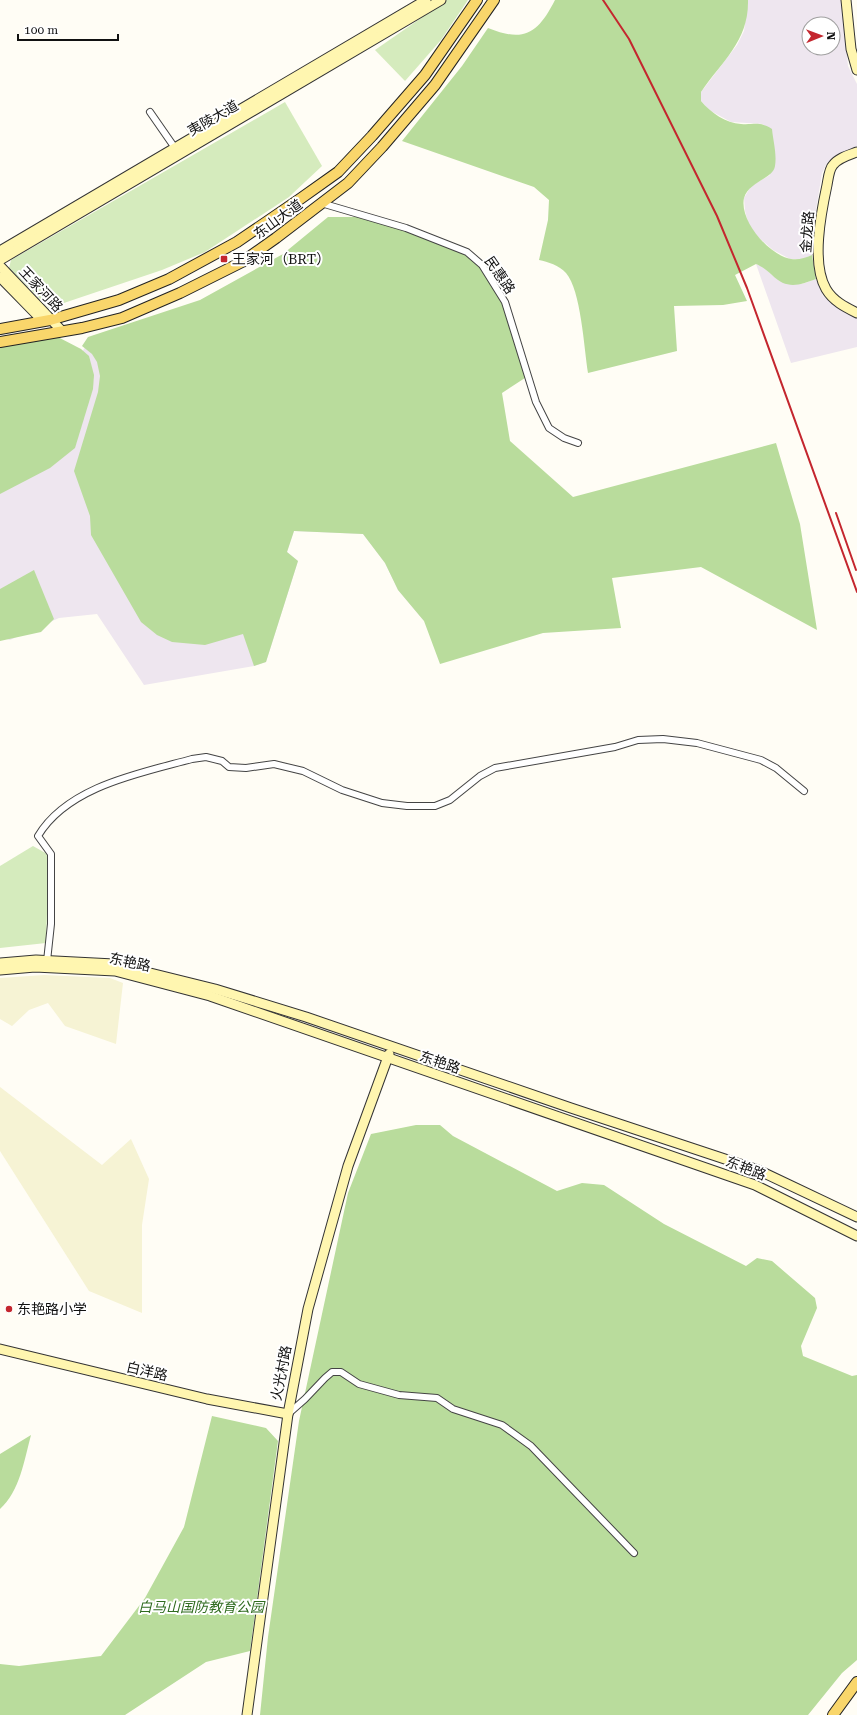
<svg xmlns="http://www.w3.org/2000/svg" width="857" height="1715" viewBox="0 0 857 1715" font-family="'Roboto Serif','Noto Sans SC',serif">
<rect width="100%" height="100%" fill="#fffdf5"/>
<g fill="#eee6ef" fill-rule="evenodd">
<path d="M748,0h94l6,66 9,18v62l-22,10 -8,7 -5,10 -7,43 -3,39 -9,4h-13l-17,-9 -15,-13 -9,-11 -4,-15 -1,-13 7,-12 19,-11 -7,-51 -32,-2 -22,-12 -8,-9v-9l36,-47 7,-14zM809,24h24v24h-24z"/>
<path d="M756,264l9,3 7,8 30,9 14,-5 7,17 22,17 12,4v30l-66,16z"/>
<path d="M94,335l168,38 162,248 -26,-31 -13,-27 -22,-29 -69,-3 -7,21 11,9 -32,101 -12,4 -110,19 -47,-71 -38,4 -49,22 -10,-3v-232l55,-16z"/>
</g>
<g fill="#f6f3d4">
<path d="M44,975l66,3 13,5 -7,61 -51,-18 -17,-23 -19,7 -17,16 -12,-7v-41z"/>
<path d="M0,1087l102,78 29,-26 18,40 -7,46v88l-53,-22 -89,-140z"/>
</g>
<g fill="#d5ebbd">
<path d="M447,0h21l-27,40 -36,41 -30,-31z"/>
<path d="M285,102l37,64 -33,31 -84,55 -43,18 -113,38 -40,-40 2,-8z"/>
<path d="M33,846l16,9 -3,88 -46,5v-82z"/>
</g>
<g fill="#b9dc9c">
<path d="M555,0h193c1,41 -26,61 -47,92v9c10,12 25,22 40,23 13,1 19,-3 31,5 1,11 5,25 3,37 -2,13 -26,15 -31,32 -5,23 26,58 47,61 8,1 14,-1 21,-4l4,24c-18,7 -30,10 -44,-4 -6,-5 -9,-8 -16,-11l-21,11 12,26 -24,4 -49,1 3,45 -89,22c-4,-25 -7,-83 -22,-100 -7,-8 -18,-11 -27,-13l9,-40 1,-20 -15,-13 -132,-46 60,-75 26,-38c37,15 50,5 67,-28z"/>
<path d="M328,217h39l100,35 15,13 23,37 23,74 -26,17 8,48 63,56 203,-54 24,81 17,106 -116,-63 -89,11 9,50 -78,5 -103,31 -16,-43 -26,-31 -13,-27 -22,-29 -69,-3 -7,21 11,9 -32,101 -12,4 -11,-32 -38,11 -33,-3 -15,-7 -16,-13 -50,-87 -1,-19 -16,-45 24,-79 2,-16 -3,-14 -5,-8 -10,-8 6,-9 112,-37 83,-46z"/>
<path d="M54,335l27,14 8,7 5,19 -1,14 -18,59 -25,20 -50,26v-150z"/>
<path d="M34,570l20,49 -13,13 -41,9v-52z"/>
<path d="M416,1125h24l13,11 104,55 25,-8 22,2 60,39 82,42 11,-8 15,3 43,37 2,10 -16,38 2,10 49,20 5,-1v285l-15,13 -34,42h-548l8,-78 31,-216 49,-228 23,-59z"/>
<path d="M212,1416l54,12 12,13 -28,210 -44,11 -81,53h-125v-51l19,2 82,-10 44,-58 39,-71z"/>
<path d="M31,1435c-7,26 -11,56 -31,74v-55z"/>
</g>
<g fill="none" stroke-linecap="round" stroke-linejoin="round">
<defs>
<g id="street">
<path d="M150,112l25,36"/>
<path d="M321,203l85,25 61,24 15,13 23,37 31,100 13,26 15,10 14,5"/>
<path d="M47,961l4,-37v-70l-13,-18c30,-50 103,-63 154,-77l14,-2 16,4 7,6 17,1 28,-4 29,7 39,19 40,13 25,3h28l15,-6 30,-24 15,-8 120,-21 23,-7 25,-1 34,4 64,17 15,8 28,23"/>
<path d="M288,1414l17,-15 20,-21 7,-6h9l18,12 40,11 38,3 16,11 49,16 29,21 103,107"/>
</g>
<g id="secondary">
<path d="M846,0l5,49 6,21"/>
<path d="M857,152c-8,3 -19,6 -24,13 -4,4 -5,15 -6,20 -6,28 -16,78 -1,104 7,12 19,18 31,24"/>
<path d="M0,251l426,-251"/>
<path d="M0,260l441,-260"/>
<path d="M0,266l62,65"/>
<path d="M0,277l39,40"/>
<path d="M0,963l36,-3 78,4 101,25 91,28 265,91 187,62 99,47"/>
<path d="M0,970l35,-3 80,4 95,25 545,189 102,51"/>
<path d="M0,1349l207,50 81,15"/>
<path d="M247,1715l41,-301 20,-105 40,-143 41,-112"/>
</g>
<g id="primary">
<path d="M0,329l50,-9 69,-20 50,-21 68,-37 63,-43 38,-27 34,-36 53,-61 52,-75"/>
<path d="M0,342l82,-14 40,-10 58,-25 62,-31 34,-24 72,-55 34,-36 53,-62 59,-85"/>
<path d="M833,1715l24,-33"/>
</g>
</defs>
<use href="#street" stroke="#444" stroke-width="8"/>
<use href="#secondary" stroke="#333" stroke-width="11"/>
<use href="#primary" stroke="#222" stroke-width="12"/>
<use href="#street" stroke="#fff" stroke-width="6"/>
<use href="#secondary" stroke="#fff6b0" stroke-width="9"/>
<use href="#primary" stroke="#f9d66b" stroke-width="10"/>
<g stroke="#c4262e" stroke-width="2">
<path d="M603,0l26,39 88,177 30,72 110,304"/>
<path d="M836,513l20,57"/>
</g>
</g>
<g fill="#c4262e" stroke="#fff" stroke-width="1.5">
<rect x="220" y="255" width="8" height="8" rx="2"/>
<circle cx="9" cy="1309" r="4"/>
</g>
<g text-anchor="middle" stroke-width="4" stroke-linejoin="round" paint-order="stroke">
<g font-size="14" fill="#111" stroke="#fff">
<text transform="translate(213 118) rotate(-30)" y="5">夷陵大道</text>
<text transform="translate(278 219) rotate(-36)" y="5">东山大道</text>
<text transform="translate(807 232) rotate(-86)" y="5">金龙路</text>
<text transform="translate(500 275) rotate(56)" y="5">民惠路</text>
<text transform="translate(41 289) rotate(47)" y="5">王家河路</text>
<text transform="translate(130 962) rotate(12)" y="5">东艳路</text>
<text transform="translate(440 1062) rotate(19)" y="5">东艳路</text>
<text transform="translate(746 1168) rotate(21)" y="5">东艳路</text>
<text transform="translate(147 1371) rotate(13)" y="5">白洋路</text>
<text transform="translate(281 1373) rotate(-79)" y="5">火光村路</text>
</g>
<g font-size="14" fill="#111" stroke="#fff" text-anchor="start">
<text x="232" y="264">王家河（BRT）</text>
<text x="17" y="1314">东艳路小学</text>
</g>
<g font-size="14" font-style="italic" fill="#2f6b1f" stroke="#fff">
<text x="201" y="1612">白马山国防教育公园</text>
</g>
</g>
<g transform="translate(821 36) rotate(89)"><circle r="19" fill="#ffffff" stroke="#a0a0a0"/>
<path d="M0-3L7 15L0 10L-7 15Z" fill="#c4262e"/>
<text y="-6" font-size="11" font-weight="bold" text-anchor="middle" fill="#111111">N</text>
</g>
<path d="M18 34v6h100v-6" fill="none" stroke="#111111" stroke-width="2"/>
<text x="24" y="34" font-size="12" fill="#111111" stroke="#ffffff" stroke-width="3" paint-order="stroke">100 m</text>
</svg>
